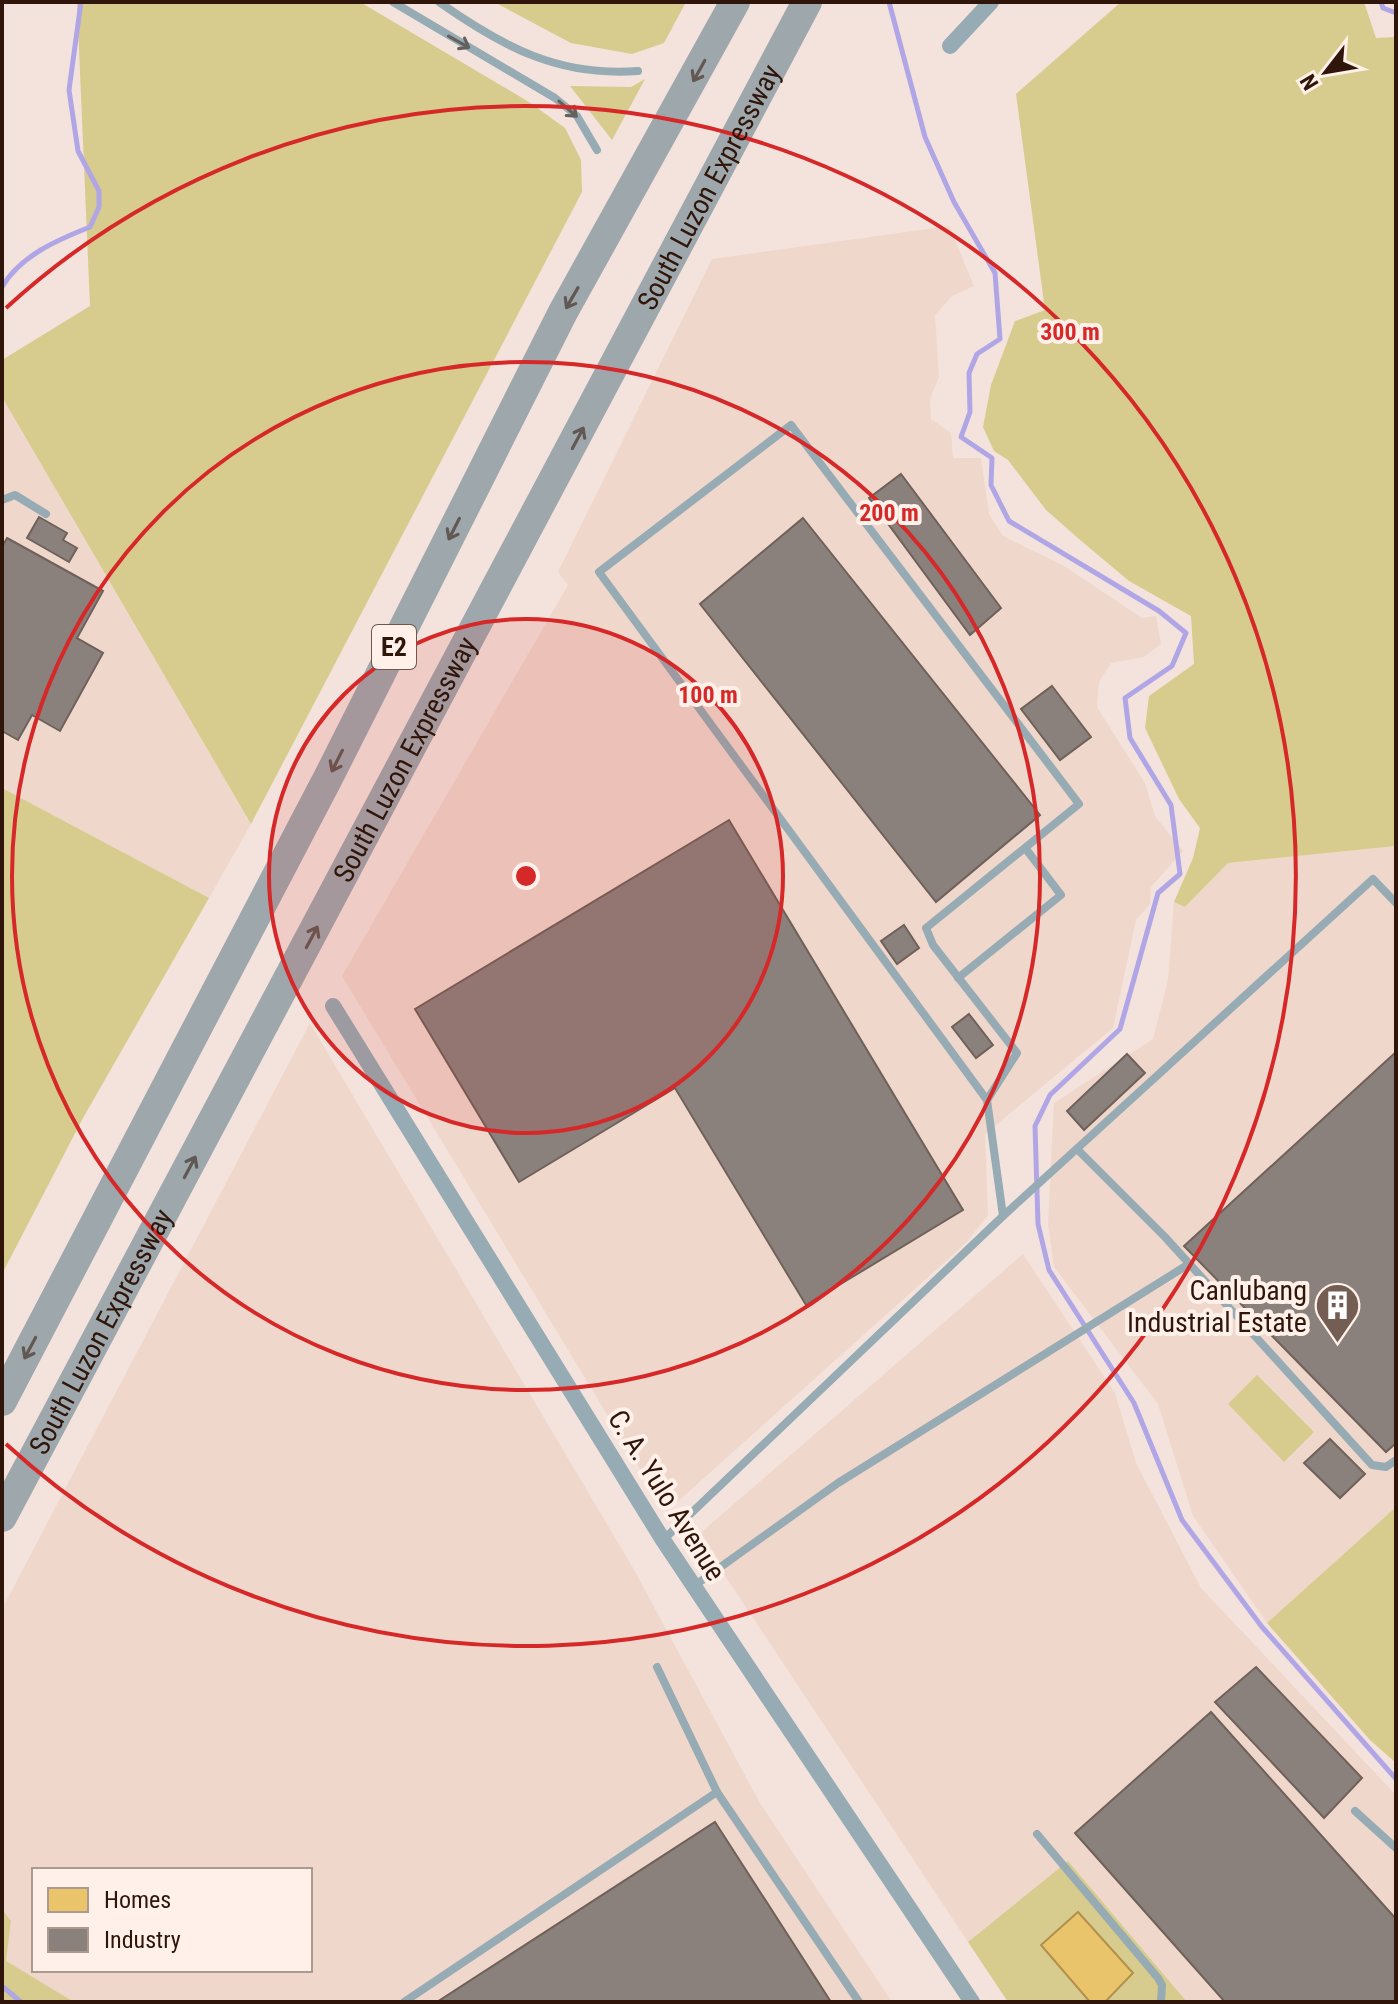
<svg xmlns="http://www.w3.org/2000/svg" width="1398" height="2004" viewBox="0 0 1398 2004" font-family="'Roboto Condensed',sans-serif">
<rect width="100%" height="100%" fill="#f3e3dc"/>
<g fill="#f0d7cb" fill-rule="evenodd">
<path d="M949,226l25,60 -22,10 -17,19 4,62 -9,22 1,20 20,14 2,25h28l8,56 14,22 61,30 78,52 14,-2 5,28 -17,13 -33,6 -12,19 -2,25 48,76 10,33 28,35 -32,36 -1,17 -14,16 -23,108 -128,106 3,81 -22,28 -300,269 -324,-536 226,-391 -10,-13 154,-313z"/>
<path d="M2,397l249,427 -42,74 -207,-110z"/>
<path d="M1396,846v661l-129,116 -74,-107 -35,-112 -104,-137 -6,-43 6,-121 99,-64 15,-59 6,-78 11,5 43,-44z"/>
<path d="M310,1023l323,545 127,235 132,199h-818l-69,-41 6,-40 -9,-12v-300zM34,1870h276v100h-276z"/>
<path d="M1023,1254l92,139 21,70 65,125 195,207v207h-209l-119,-141 -100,81 -270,-407z"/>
</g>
<g fill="#d7cc8d">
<path d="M77,2h283l169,100 36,26 16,32 1,32 -331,632 -249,-427v-37l88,-54z"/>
<path d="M494,2h192l-22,41 -32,11 -61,-11z"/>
<path d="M1121,2h243l12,36 20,-1v809l-168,17 -43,44 -11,-5 19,-44 7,-30 -21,-29 -34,-71 4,-32 45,-32 -3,-48 -62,-35 -50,-42 -33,-29 -38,-50 -14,-9 -11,-24 8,-42 24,-64 30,-11 -29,-216z"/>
<path d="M645,79l-33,61 -42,-54 61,1z"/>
<path d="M2,788l207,110 -126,220 -81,156z"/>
<path d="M1257,1375l57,57 -30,30 -56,-58z"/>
<path d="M1396,1507v256l-26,-23 -103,-117z"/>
<path d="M1068,1861l119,141h-179l-40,-60z"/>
<path d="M2,1909l9,12 -5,40 68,41h-72z"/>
</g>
<path fill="#e9c46a" stroke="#b2904d" stroke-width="2" d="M1078,1912l55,61 -28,29h-15l-49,-57z"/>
<g fill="#8a817c" stroke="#6f615a" stroke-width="2">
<path d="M901,474l100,134 -31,27 -101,-137z"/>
<path d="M39,517l28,16 -4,7 14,8 -8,14 -42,-24z"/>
<path d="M803,518l237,297 -104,87 -236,-298z"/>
<path d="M7,538l96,53 -26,47 26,15 -43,78 -28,-16 -14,25 -16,-9v-184z"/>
<path d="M1052,686l39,51 -31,23 -39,-51z"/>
<path d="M729,820l234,390 -157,95 -131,-217 -156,94 -104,-173z"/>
<path d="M904,925l15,23 -22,16 -16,-23z"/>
<path d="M969,1014l24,31 -17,13 -24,-31z"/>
<path d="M1396,1052v391l-10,9 -202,-206z"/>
<path d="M1127,1054l18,19 -61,57 -17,-19z"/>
<path d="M1330,1439l35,35 -25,24 -36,-35z"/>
<path d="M1256,1667l106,111 -38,40 -109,-116z"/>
<path d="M1211,1712l185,207v83h-171l-150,-169z"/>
<path d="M715,1822l116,180h-394z"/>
</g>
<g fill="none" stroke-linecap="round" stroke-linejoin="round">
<g stroke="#b0a6e6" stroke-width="5">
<path d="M889,2l36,135 29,65 41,71 5,66 -23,15 -8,19 1,39 -9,25 31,21 -1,27 18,36 150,90 27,22 -14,33 -47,32 5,40 41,67 9,69 -22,19 -38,136 -70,66 -15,31 3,98 11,46 85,133 48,117 80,107 134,152"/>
<path d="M1381,2l2,6 13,5"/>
<path d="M2,287c18,-31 55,-47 88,-60l9,-20v-16l-21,-40 -9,-61 12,-88"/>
<path d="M2,1986l19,16"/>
</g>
<g stroke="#96abb3" stroke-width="8">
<path d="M393,2l162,96 22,18 20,34"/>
<path d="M439,2c64,45 120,75 199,69"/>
<path d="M2,500l13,-5 31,19"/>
<path d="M958,978l103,-83 -35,-46"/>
<path d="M987,1100l-388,-528 192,-147 288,379 -153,124 7,17 84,108 -30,47 16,116"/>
<path d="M1077,1149l88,88 207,228 14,2 10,-7"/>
<path d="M663,1540l340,-324 370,-337 23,24"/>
<path d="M694,1586l144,-103 351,-219"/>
<path d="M657,1667l60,125 142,210"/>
<path d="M1355,1811l41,37"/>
<path d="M1037,1834l121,144 4,7 -1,17"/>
<path d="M404,2002l313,-210"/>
</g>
<g stroke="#96abb3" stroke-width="16">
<path d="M950,46l41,-44"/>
<path d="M333,1006l330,534 309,462"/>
</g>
<g stroke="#9ea8ac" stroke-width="30">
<path d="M2,1401l327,-625 234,-464 172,-310"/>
<path id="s1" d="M2,1517l805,-1515"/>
</g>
</g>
<defs><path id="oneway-shaft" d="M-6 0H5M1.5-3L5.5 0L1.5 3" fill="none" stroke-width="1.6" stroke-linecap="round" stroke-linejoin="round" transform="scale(2)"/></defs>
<g stroke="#63605e">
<use href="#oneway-shaft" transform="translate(459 42) rotate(29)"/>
<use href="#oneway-shaft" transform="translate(568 109) rotate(41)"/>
</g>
<g stroke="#625853">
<use href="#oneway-shaft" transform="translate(699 71) rotate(119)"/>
<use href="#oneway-shaft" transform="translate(572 298) rotate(120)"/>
<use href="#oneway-shaft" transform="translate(578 438) rotate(-62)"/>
<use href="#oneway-shaft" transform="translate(454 529) rotate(117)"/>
<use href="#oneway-shaft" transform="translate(337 761) rotate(117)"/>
<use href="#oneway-shaft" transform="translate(312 937) rotate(-62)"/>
<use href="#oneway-shaft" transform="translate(190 1167) rotate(-62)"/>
<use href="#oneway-shaft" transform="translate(30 1348) rotate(118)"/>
</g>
<circle cx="526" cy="876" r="257" fill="#d62828" fill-opacity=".12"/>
<g fill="none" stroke="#d62828" stroke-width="4">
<circle cx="526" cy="876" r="257"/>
<circle cx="526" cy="876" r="514"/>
<path d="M6 308A770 770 0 1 1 6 1444"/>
</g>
<defs>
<symbol id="building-pin" viewBox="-11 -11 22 30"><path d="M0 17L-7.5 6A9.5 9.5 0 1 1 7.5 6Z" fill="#745e54" stroke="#fff0e9"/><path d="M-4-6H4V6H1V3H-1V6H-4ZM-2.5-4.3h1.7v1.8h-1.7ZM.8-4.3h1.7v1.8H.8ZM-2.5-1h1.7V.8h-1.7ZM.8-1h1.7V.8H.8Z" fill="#fff"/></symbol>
</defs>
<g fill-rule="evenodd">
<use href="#building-pin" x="1312" y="1280" width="51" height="69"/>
</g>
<g text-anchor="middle" stroke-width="8" stroke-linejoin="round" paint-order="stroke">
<rect fill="#fff0e9" stroke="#6e574d" stroke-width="2" x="372" y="625" width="44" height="44" rx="6"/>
<g font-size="26" font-weight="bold" fill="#30160a">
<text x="394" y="656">E2</text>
</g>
<g font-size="28" fill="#30160a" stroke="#fff0e9">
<text dy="10" stroke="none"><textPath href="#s1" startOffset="1506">South Luzon Expressway</textPath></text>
<text dy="10" stroke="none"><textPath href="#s1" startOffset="858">South Luzon Expressway</textPath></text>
<text dy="10" stroke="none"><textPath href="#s1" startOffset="210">South Luzon Expressway</textPath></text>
<text transform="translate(667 1495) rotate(58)" y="10">C. A. Yulo Avenue</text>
</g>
<g font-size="28" fill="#30160a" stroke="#fff0e9" text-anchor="end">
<text x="1307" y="1300">Canlubang<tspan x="1307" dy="32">Industrial Estate</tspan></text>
</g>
</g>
<circle cx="526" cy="876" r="12" fill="#d62828" stroke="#fff0e9" stroke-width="4"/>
<g font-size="24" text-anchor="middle" font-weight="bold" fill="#d62828" stroke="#fff0e9" stroke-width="8" stroke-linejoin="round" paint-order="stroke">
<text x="1070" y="340">300 m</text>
<text x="889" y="521">200 m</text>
<text x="708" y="703">100 m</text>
</g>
<rect width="1398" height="2004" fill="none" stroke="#30160a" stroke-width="8"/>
<rect x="32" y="1868" width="280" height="104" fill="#fff0e9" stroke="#ac9990" stroke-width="2"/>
<rect x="48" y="1888" width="40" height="24" fill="#e9c46a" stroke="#ac9990" stroke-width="2"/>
<text x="104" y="1908" font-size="24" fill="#30160a">Homes</text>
<rect x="48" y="1928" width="40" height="24" fill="#8a817c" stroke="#ac9990" stroke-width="2"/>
<text x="104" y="1948" font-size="24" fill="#30160a">Industry</text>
<g transform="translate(1326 72) rotate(239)" stroke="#fff0e9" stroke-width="6" paint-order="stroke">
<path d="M0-6L14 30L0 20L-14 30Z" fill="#30160a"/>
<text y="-12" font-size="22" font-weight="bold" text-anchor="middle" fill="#30160a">N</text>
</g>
</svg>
